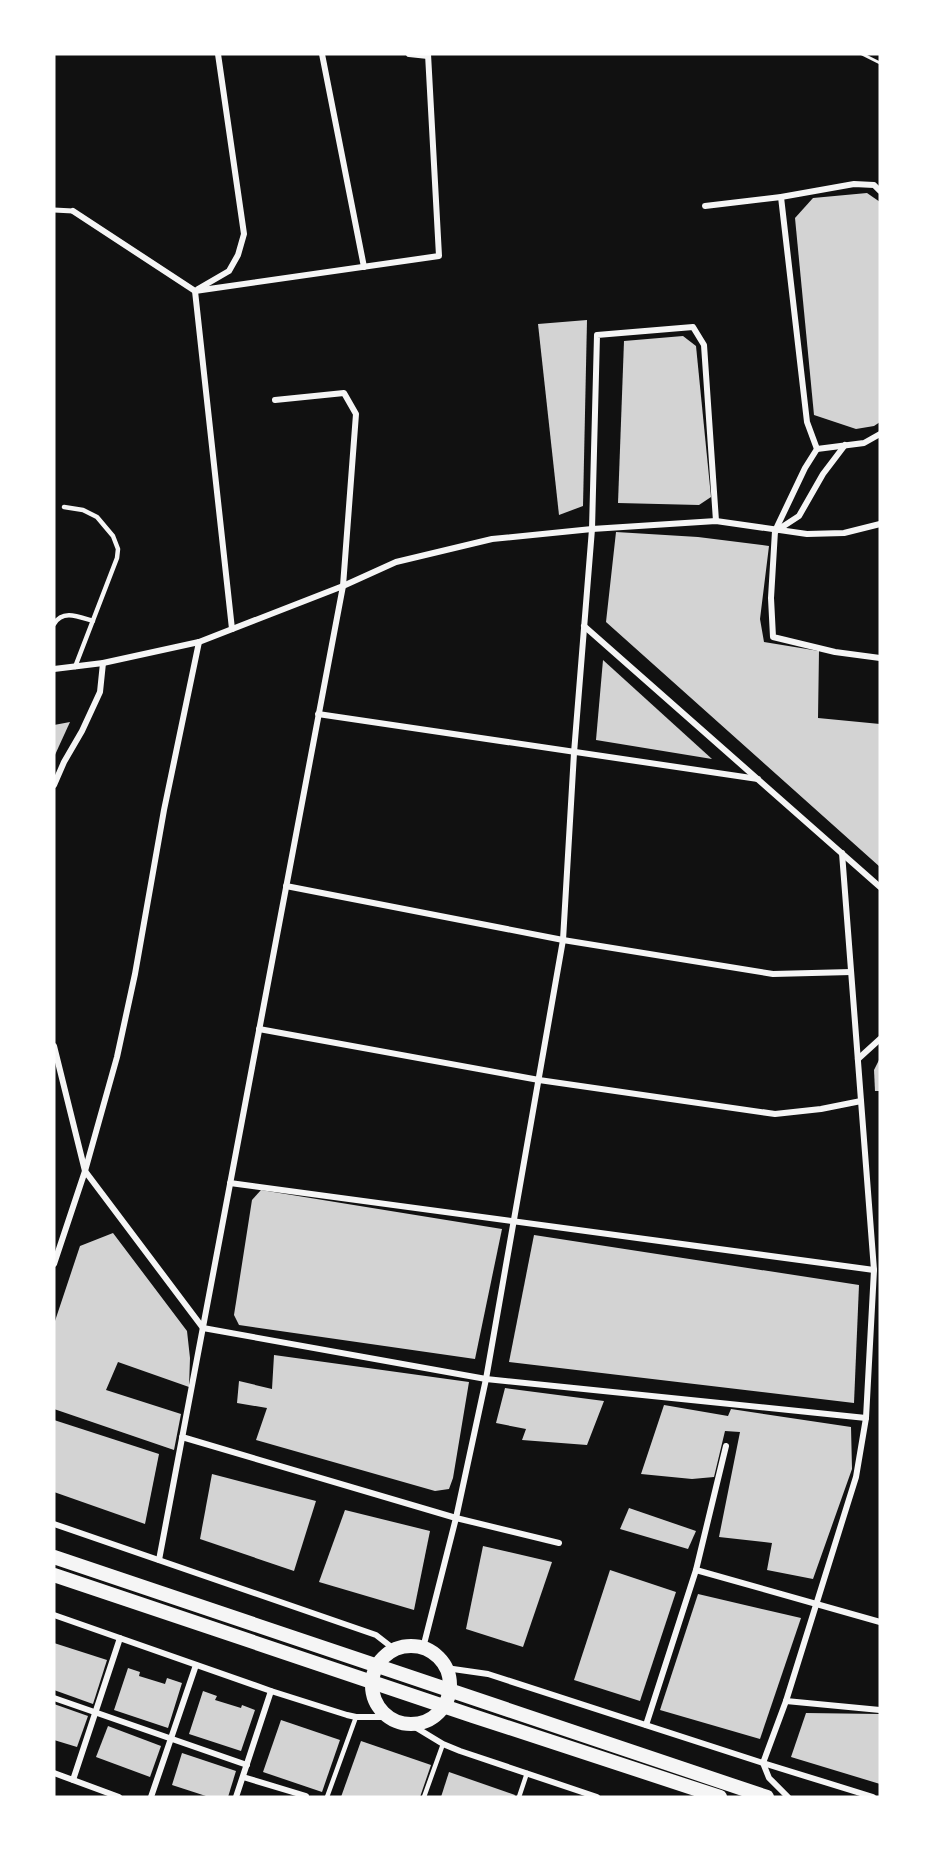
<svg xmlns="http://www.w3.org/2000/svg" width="934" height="1851" viewBox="0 0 934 1851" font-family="'Varela Round',sans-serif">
<rect width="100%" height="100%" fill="#111"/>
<g fill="#d3d3d3">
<path d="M867,193l13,9v220l-6,4 -18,3 -42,-14 -19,-197 18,-20z"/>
<path d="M587,320l-4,186 -24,9 -21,-191z"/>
<path d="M683,336l13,10 15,151 -12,8 -81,-2 6,-162z"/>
<path d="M616,532l82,5 71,9 -9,73 4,23 55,9 -1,67 62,6v143l-274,-245z"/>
<path d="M603,660l109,99 -116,-19z"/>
<path d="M70,722l-16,35v-32z"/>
<path d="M880,1058v33h-5l-1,-21z"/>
<path d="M261,1190l241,39 -27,130 -236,-34 -5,-10 18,-115z"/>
<path d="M113,1233l74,98 3,27 -1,29 -71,-25 -12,28 75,24 -7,36 -120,-41v-85l26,-78z"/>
<path d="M534,1235l325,50 -5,118 -345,-41z"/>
<path d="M274,1355l195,27 -16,96 -4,11 -14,2 -179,-51 11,-32 -30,-5 2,-22 33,8z"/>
<path d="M505,1388l99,13 -17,44 -65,-5 4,-11 -30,-6z"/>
<path d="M664,1405l64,11 3,-7 120,18 1,42 -39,110 -46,-9 5,-27 -53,-6 21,-105 -15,-1 -11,46 -22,2 -51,-5z"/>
<path d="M54,1420l105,34 -14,70 -91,-32z"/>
<path d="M212,1474l104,27 -22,70 -94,-32z"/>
<path d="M629,1508l67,23 -8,18 -68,-20z"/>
<path d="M345,1510l85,21 -16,79 -95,-28z"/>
<path d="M483,1546l69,16 -29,85 -57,-18z"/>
<path d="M610,1570l66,22 -36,109 -66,-21z"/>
<path d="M698,1594l103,24 -41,121 -100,-29z"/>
<path d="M54,1643l53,17 -14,44 -39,-14z"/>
<path d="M128,1668l12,4 -1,4 26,8 2,-6 15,5 -14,45 -54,-18z"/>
<path d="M203,1691l14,5 -2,4 26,8 1,-3 13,5 -14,41 -52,-17z"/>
<path d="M54,1704l34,12 -11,31 -23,-7z"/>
<path d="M806,1713l74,1v70l-89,-27z"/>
<path d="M281,1720l59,20 -18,52 -59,-20z"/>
<path d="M108,1726l53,20 -11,31 -54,-20z"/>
<path d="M361,1741l70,24 -11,32h-79z"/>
<path d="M182,1753l54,18 -8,26h-19l-37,-12z"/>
<path d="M449,1772l66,23 -1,2h-73z"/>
</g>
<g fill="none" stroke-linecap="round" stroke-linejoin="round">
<path stroke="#f5f5f5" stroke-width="3" d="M862,54l18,9"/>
<g stroke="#f5f5f5" stroke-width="4.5">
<path d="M64,507l19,3 14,7 16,19 5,13 -1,9 -42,109"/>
<path d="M54,624c9,-15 25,-7 39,-3"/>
<path d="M327,1797l29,-80"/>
<path d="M424,1797l19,-53"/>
<path d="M519,1797l8,-24"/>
</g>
<path stroke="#f5f5f5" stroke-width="5" d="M54,210l19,1"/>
<g stroke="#f5f5f5" stroke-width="6">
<path d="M322,54l42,213"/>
<path d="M409,54l19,2"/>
<path d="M781,197l26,225 10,27"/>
<path d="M705,206l76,-9 73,-13 20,1 6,6"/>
<path d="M73,211l122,80 37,338"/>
<path d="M198,289l31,-18 9,-16 6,-21 -26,-180"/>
<path d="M195,291l244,-35 -11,-202"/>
<path d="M817,449l-12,19 -30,63 -4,67 2,39 62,15 45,6"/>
<path d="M817,449l47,-6 16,-9"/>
<path d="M776,531l23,-15 24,-42 22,-29"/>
<path d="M584,626l296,261"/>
<path d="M54,669l49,-6 96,-21 144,-56 53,-24 96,-23 100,-10 124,-8 91,13 37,-1 36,-9"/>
<path d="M318,714l440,65"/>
<path d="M54,785l10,-23 18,-31 18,-39 3,-29"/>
<path d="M286,886l277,54 210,34 78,-2"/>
<path d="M259,1029l280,51 236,34 46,-5 40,-8"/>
<path d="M54,1046l31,125 118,157 283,51 380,39"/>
<path d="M858,1059l22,-20"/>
<path d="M230,1183l644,87"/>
<path d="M54,1264l31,-93 32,-114 18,-83 29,-164 35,-168"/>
<path d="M182,1437l274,81 103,25"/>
<path d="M54,1524l322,111 18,14"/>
<path d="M159,1560l184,-974 13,-172 -12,-21 -69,7"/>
<path d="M696,1570l184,52"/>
<path d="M54,1615l217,76 76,24 9,2h31"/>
<path d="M423,1648l33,-130 30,-139 77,-439 11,-187 18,-224 5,-194 96,-8 11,18 12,176"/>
<path d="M446,1668l42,6 275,89 110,34"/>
<path d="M54,1698l193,67"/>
<path d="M786,1701l94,9"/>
<path d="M410,1724l33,20 17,7 137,46"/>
<path d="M646,1725l50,-155 30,-124"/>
<path d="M54,1773l65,24"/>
<path d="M243,1777l63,19"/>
<path d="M73,1780l47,-142"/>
<path d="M151,1797l45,-132"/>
<path d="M236,1797l35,-106"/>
<path d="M788,1797l-19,-19 -6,-15 23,-62 70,-224 10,-59 8,-148 -32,-417"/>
</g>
<g stroke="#f5f5f5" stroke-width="14">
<path d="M54,1557l713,240"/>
<path d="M54,1575l419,141 247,81"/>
<circle cx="411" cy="1685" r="39"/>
</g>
</g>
<rect width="934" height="1851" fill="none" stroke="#ffffff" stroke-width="111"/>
</svg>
